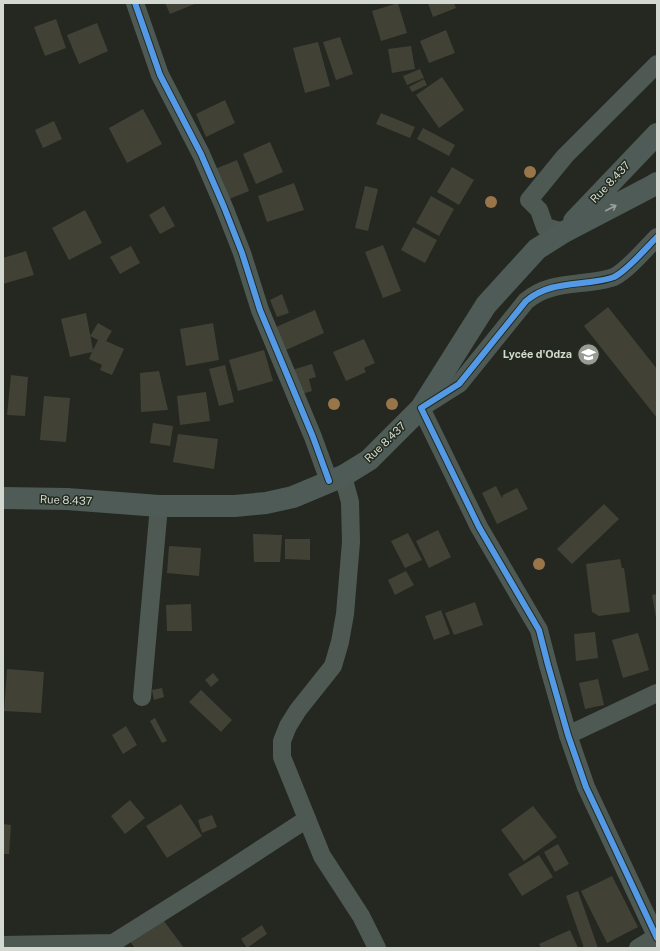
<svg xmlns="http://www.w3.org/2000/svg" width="660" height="951" viewBox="0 0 660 951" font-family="'Public Sans',sans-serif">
<rect width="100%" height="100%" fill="#242821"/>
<g fill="#414235">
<path d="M165,3h32l-27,11z"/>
<path d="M398,3l9,30 -26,8 -9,-30z"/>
<path d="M428,3h26l2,5 -23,9z"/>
<path d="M56,19l10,29 -21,8 -11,-29z"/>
<path d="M97,23l11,28 -29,13 -12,-29z"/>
<path d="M446,30l9,23 -26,10 -9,-22z"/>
<path d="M340,37l13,37 -17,6 -13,-38z"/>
<path d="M318,42l12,44 -25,7 -12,-45z"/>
<path d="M411,46l4,23 -23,4 -4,-24z"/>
<path d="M420,69l4,9 -17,7 -4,-9z"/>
<path d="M442,77l22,33 -25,18 -23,-33z"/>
<path d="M424,79l3,6 -15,7 -3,-5z"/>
<path d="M225,100l10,23 -29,14 -10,-23z"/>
<path d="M143,109l19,35 -35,19 -18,-35z"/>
<path d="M381,113l34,14 -5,11 -34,-14z"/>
<path d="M54,121l8,18 -19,9 -8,-18z"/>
<path d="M423,128l32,17 -6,11 -32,-17z"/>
<path d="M270,142l13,30 -27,12 -13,-30z"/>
<path d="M237,160l12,31 -22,9 -12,-31z"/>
<path d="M452,167l22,13 -15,25 -22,-13z"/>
<path d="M294,183l10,27 -37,12 -9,-26z"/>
<path d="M365,186l13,3 -10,42 -13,-3z"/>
<path d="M431,196l23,13 -15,27 -23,-13z"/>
<path d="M164,206l11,20 -15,8 -11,-19z"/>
<path d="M85,210l17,33 -33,17 -17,-32z"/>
<path d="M413,227l24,13 -12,23 -24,-13z"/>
<path d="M383,245l18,46 -18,7 -18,-46z"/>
<path d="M131,246l9,17 -20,11 -10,-17z"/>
<path d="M26,251l8,24 -31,9v-26z"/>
<path d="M282,294l7,19 -12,4 -7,-17z"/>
<path d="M608,307l49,62v49l-73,-92z"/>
<path d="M315,310l9,23 -38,17 -10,-23z"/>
<path d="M86,313l7,37 5,-10 -8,-4 8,-13 14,8 -6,10 18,8 -12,26 -12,-5 2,-5 -13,-6 3,-7 -22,5 -9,-38z"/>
<path d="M213,323l6,37 -33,6 -6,-37z"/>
<path d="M364,339l11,24 -11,5 2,4 -20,9 -13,-29z"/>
<path d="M264,350l9,31 -35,10 -9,-31z"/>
<path d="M312,364l4,13 -7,2 3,12 -13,4 -7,-25z"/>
<path d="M225,365l9,37 -15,4 -10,-37z"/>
<path d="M159,371l9,39 -27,2 -1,-39z"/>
<path d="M11,375l17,2 -3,39 -18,-1z"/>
<path d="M206,392l4,29 -30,4 -3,-29z"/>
<path d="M44,396l26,2 -4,44 -26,-2z"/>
<path d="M153,423l20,3 -3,20 -20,-3z"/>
<path d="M178,434l40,5 -4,30 -41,-7z"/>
<path d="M496,486l6,12 1,-3 14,-7 11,21 -31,15 -15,-31z"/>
<path d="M604,504l15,15 -47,45 -15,-15z"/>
<path d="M438,530l13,27 -22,11 -13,-27z"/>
<path d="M408,533l14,27 -17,8 -14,-27z"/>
<path d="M253,534l29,1 -2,27h-26z"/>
<path d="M285,539h25v21l-25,-1z"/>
<path d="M169,546l32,2 -2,28 -32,-3z"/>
<path d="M620,559l2,9h2l6,44 -31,4 -7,-4 -6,-48z"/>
<path d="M406,571l8,14 -19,10 -7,-15z"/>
<path d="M657,594v24h-1l-4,-23z"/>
<path d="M475,602l8,23 -29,10 -9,-22z"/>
<path d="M191,604l1,27h-25l-1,-26z"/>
<path d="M441,610l9,24 -16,6 -9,-24z"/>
<path d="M595,632l3,26 -22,3 -2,-27z"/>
<path d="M638,633l11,37 -26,8 -11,-38z"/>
<path d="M7,669l37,3 -3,41 -37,-2z"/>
<path d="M213,673l6,7 -8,7 -6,-7z"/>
<path d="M598,679l6,26 -19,4 -6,-26z"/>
<path d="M162,688l2,9 -10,3 -2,-10z"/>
<path d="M201,690l31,30 -11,12 -32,-30z"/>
<path d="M155,718l12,23 -5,2 -12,-22z"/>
<path d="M126,726l11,19 -14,9 -11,-19z"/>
<path d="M130,800l15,18 -20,16 -14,-18z"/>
<path d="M181,804l21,32 -35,22 -21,-32z"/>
<path d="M533,806l24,31 -33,24 -23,-31z"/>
<path d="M212,815l5,12 -15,6 -4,-13z"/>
<path d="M3,824l8,1 -2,29h-6z"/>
<path d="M558,844l11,20 -14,8 -11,-20z"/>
<path d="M539,855l14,22 -31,19 -14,-22z"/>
<path d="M612,876l26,51 -31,16 -26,-52z"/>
<path d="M578,891l20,57h-14l-18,-52z"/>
<path d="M161,917l23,31h-49l-6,-8z"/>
<path d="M262,925l5,9 -20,14 -6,-9z"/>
<path d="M570,930l8,18h-37l-2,-4z"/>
</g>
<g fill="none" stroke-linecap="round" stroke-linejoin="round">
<g stroke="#4f5954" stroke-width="18">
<path d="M135,3l25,72 41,79 23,53 18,46 18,57 53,127 16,44"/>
<path d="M564,232l-19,-5 -6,-17 -10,-10 36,-44 92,-92"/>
<path d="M657,237c-11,11 -29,33 -43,40 -8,3 -16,4 -24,5 -24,3 -45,3 -64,19l-67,83 -38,24 58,119 60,103 9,35 20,70 18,52 71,151"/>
<path d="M343,476l7,26 1,40 -6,72 -5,28 -7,24 -35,44 -10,16 -6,15v16l40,99 39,60 16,32"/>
<path d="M142,697l17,-191"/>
<path d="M568,735l89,-42"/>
<path d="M3,945l110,-2 108,-68 86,-56"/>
<path d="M638,948l18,-11"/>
</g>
<g stroke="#4e5b56" stroke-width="22">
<path d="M574,221l83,-87"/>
<path d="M3,498l64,1 92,7h76l31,-3 27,-6 50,-21 26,-16 52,-52 65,-103 51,-56 27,-17 90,-47 3,-2"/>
</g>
<defs>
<g id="cycleway">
<path d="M135,3l25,72 41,79 23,53 18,46 18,57 53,127 16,44"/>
<path d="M657,237c-11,11 -29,33 -43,40 -8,3 -16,4 -24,5 -24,3 -45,3 -64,19l-67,83 -38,24 58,119 60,103 9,35 20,70 18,52 71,151"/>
</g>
</defs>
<use href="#cycleway" stroke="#232b1e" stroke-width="8"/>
<use href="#cycleway" stroke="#5399e6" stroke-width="6"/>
</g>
<g fill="#99754a">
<circle cx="530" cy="172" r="6"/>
<circle cx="491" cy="202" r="6"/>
<circle cx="334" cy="404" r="6"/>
<circle cx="392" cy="404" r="6"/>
<circle cx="539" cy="564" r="6"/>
</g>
<defs><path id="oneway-shaft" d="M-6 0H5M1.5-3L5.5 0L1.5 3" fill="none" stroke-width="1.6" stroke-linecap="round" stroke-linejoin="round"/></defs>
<use stroke="#97a09a" href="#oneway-shaft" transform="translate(611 208) rotate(-27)"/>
<defs>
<symbol id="school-disc" viewBox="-11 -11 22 22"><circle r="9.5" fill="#969b93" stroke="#232b1e"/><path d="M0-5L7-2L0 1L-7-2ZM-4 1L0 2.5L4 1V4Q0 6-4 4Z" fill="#fff"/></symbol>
</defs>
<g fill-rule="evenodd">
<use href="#school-disc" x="576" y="342" width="25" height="25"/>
</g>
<g text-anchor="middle" stroke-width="3" stroke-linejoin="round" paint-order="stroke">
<g font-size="11" fill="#d3d9d1" stroke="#232b1e">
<text transform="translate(610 182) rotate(-47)" y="4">Rue 8.437</text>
<text transform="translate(385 442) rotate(-44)" y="4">Rue 8.437</text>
<text transform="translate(66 500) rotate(2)" y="4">Rue 8.437</text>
</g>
<g font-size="11" font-weight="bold" fill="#d3d9d1" stroke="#232b1e" text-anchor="end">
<text x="572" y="358">Lycée d'Odza</text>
</g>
</g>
<rect width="660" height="951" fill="none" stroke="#d3d9d1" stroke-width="8"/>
</svg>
